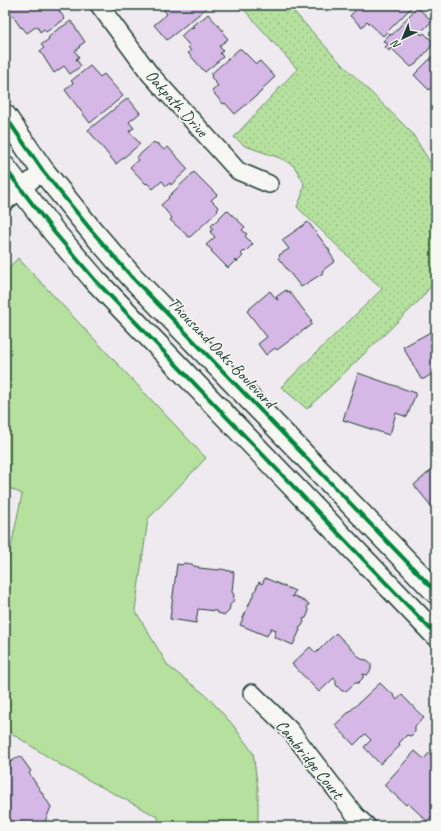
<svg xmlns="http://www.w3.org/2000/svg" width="441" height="831" viewBox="0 0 441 831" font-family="Caveat,sans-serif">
<defs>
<pattern id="park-dots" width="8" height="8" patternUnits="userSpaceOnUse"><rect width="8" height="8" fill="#b5e09e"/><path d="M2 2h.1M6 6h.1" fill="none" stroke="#9bc189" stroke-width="1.8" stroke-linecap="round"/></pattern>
</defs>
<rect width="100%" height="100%" fill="#efeaef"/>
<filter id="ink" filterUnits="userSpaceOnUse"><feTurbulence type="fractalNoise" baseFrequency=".025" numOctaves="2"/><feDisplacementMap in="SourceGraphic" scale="8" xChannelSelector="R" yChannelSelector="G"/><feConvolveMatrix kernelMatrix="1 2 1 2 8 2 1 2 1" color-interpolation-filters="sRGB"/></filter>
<g filter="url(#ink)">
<path fill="#b5e09e" stroke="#6a8e69" d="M18,258l188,200 -58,61 -13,91 33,56 39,30 26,29 20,28 5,36v37h-99l-1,-9 -96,-51 -57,-37v-153l17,-82 -17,-8v-214z"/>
<path fill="url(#park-dots)" stroke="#6a8e69" d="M240,5h48l46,51 78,77 24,39v108l-17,21 -112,108 -26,-22 101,-98 -85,-82 5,-12 2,-12 -10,-17 -14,-8 -35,-12 -11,-9 63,-68z"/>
<g fill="#d5b8e5" stroke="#1f3d34">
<path d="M13,5h42l10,14 -19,13 -2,-3 -4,3 -3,-6 -10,7 -5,-6 -1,1 -13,-19z"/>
<path d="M165,5h41l2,2 -41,33 -13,-15 13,-11 -4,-5 3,-3z"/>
<path d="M360,5h54l-31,31 -16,-15 -5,6 -12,-11z"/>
<path d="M417,7l15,14 -12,12 2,2 2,-2 10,10 -18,21 -5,3 -20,-19 -2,3 -4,-4 3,-3 -5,-3 7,-7 2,1z"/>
<path d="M208,14l16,18 -1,1 5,6 -9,7 4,5 -3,2 3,4 -18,15 -17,-19 3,-2 -3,-4 2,-1 -9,-10 10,-9 1,1 2,-1 -2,-1 7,-6 1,1z"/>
<path d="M71,21l14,21 -6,4 1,1 -5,4 4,6 -3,2 5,7 -11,8 -6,-8 -10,7 -14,-22 4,-3 -3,-3 8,-6 -1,-1 6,-6z"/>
<path d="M239,49h2l15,15 4,-3 15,16 -14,13 1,1 -27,23 -10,-11 -2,1 -11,-13 6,-5 -7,-9 1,-1 -1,-2z"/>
<path d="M436,53v29l-7,8 -15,-15z"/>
<path d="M90,66l10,11 4,-3 19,22 -33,27 -25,-33 8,-7 -2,-2z"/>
<path d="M128,98l12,15 -11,9 5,6 -5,3 11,13 -24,20 -28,-34z"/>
<path d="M154,142l2,2 1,-1 7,7 4,-3 20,22 -17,16 -1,-2 -4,3 -4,-5 -9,8 -6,-6 -1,1 -16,-17 8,-7 -2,-2z"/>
<path d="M194,172l23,23 -6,5 8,8 -2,2 1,1 -28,26h-1l-19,-17 2,-2 -11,-13 8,-7 -1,-1z"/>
<path d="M227,210l18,17 -3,3 5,4 -2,2 8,8 -8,8 -1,-1 -3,3 2,2 -6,6 -1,-2 -8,8 -17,-17 1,-1 -6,-5 9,-8 -5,-5 3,-3 -2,-3z"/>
<path d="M308,222l22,29 -1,1 6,9 -13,10 1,2 -22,14 -23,-29 2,-2 -1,-1 10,-6 -7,-9z"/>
<path d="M286,290l1,2 2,-1 23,30 -2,1 2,2 -35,26 -2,-2 -9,7 -8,-11 9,-7 -20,-26 23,-20 7,9 1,-1 -2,-2z"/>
<path d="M436,329v42l-12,8h-3l-18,-32z"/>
<path d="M358,373l58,20 -9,24 -11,-4 -5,18 -2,4 -46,-15z"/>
<path d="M436,466v46l-22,-27z"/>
<path d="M184,563l8,1 2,2 5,1v1l19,2 3,-1 13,3 -2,20 2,3 -1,7 -3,3 -1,6 -4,4 -7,-2 -2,-2 -18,-2 -2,14 -26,-4 7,-55 5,1z"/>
<path d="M265,578l30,13 -3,6 3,-1 14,8 -2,4 2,3 -3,7 -3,1 1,3 -3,5 -2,1 1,2 -7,15 -19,-8 2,-7 -5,-2 -4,8 -27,-11 19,-43 3,2z"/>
<path d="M336,633l25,26 6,1 4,3v7l-4,5 -4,-1v4l-5,5h-3l-9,8h-4l-6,-6v-4l-2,-3 -15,14 -27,-28 18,-17 6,6z"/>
<path d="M380,683l9,9h2l6,8 5,-5 22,23 -9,8v6l-4,4 -4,-1 -8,8 1,3 -20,18 -16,-17 7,-7 -6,-6 -11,11 -19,-20z"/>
<path d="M415,751l9,8 5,-6 7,7v52l-9,9 -19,-18 -2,2 -22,-20z"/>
<path d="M20,756l11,15 -2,2 22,34 -8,19h-38v-55l5,-3 -3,-4z"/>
</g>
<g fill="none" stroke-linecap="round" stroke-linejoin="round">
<defs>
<g id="street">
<path d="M99,5l51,69 88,97 31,13"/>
<path d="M5,202l38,-31"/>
<path d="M252,693l38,37 66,86 11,10"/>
</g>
<g id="secondary">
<path d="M5,116l38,55 48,59 40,46 305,316"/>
<path d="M5,168l49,64 41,48 341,355"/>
</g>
</defs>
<use href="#street" stroke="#1f3d34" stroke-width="20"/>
<use href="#secondary" stroke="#1f3d34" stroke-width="25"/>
<use href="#street" stroke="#f6f6f2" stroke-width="17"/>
<use href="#secondary" stroke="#f6f6f2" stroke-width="22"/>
<defs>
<g id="cycleway">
<path d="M5,116l38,55 48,59 40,46 305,316"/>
<path d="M5,168l49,64 41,48 341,355"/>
</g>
</defs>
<use href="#cycleway" stroke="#f6f6f2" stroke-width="6"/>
<use href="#cycleway" stroke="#00873e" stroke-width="4"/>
</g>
</g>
<g text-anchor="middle" stroke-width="3.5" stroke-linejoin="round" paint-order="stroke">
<g font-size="17" fill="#1f3d34" stroke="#f6f6f2">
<text transform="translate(177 103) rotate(48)" y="6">Oakpath Drive</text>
<text transform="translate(222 352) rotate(46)" y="6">Thousand Oaks Boulevard</text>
<text transform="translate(310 759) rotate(51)" y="6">Cambridge Court</text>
</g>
</g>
<rect width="441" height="831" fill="none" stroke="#f6f6f2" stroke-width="20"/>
<rect x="10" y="10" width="421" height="811" fill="none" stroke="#1f3d34" stroke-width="1.5" filter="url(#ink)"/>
<g transform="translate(403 38) rotate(224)" stroke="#f6f6f2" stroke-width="3" paint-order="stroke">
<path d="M0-3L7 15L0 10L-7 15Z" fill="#1f3d34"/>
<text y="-6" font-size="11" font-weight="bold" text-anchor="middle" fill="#1f3d34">N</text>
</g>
</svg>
